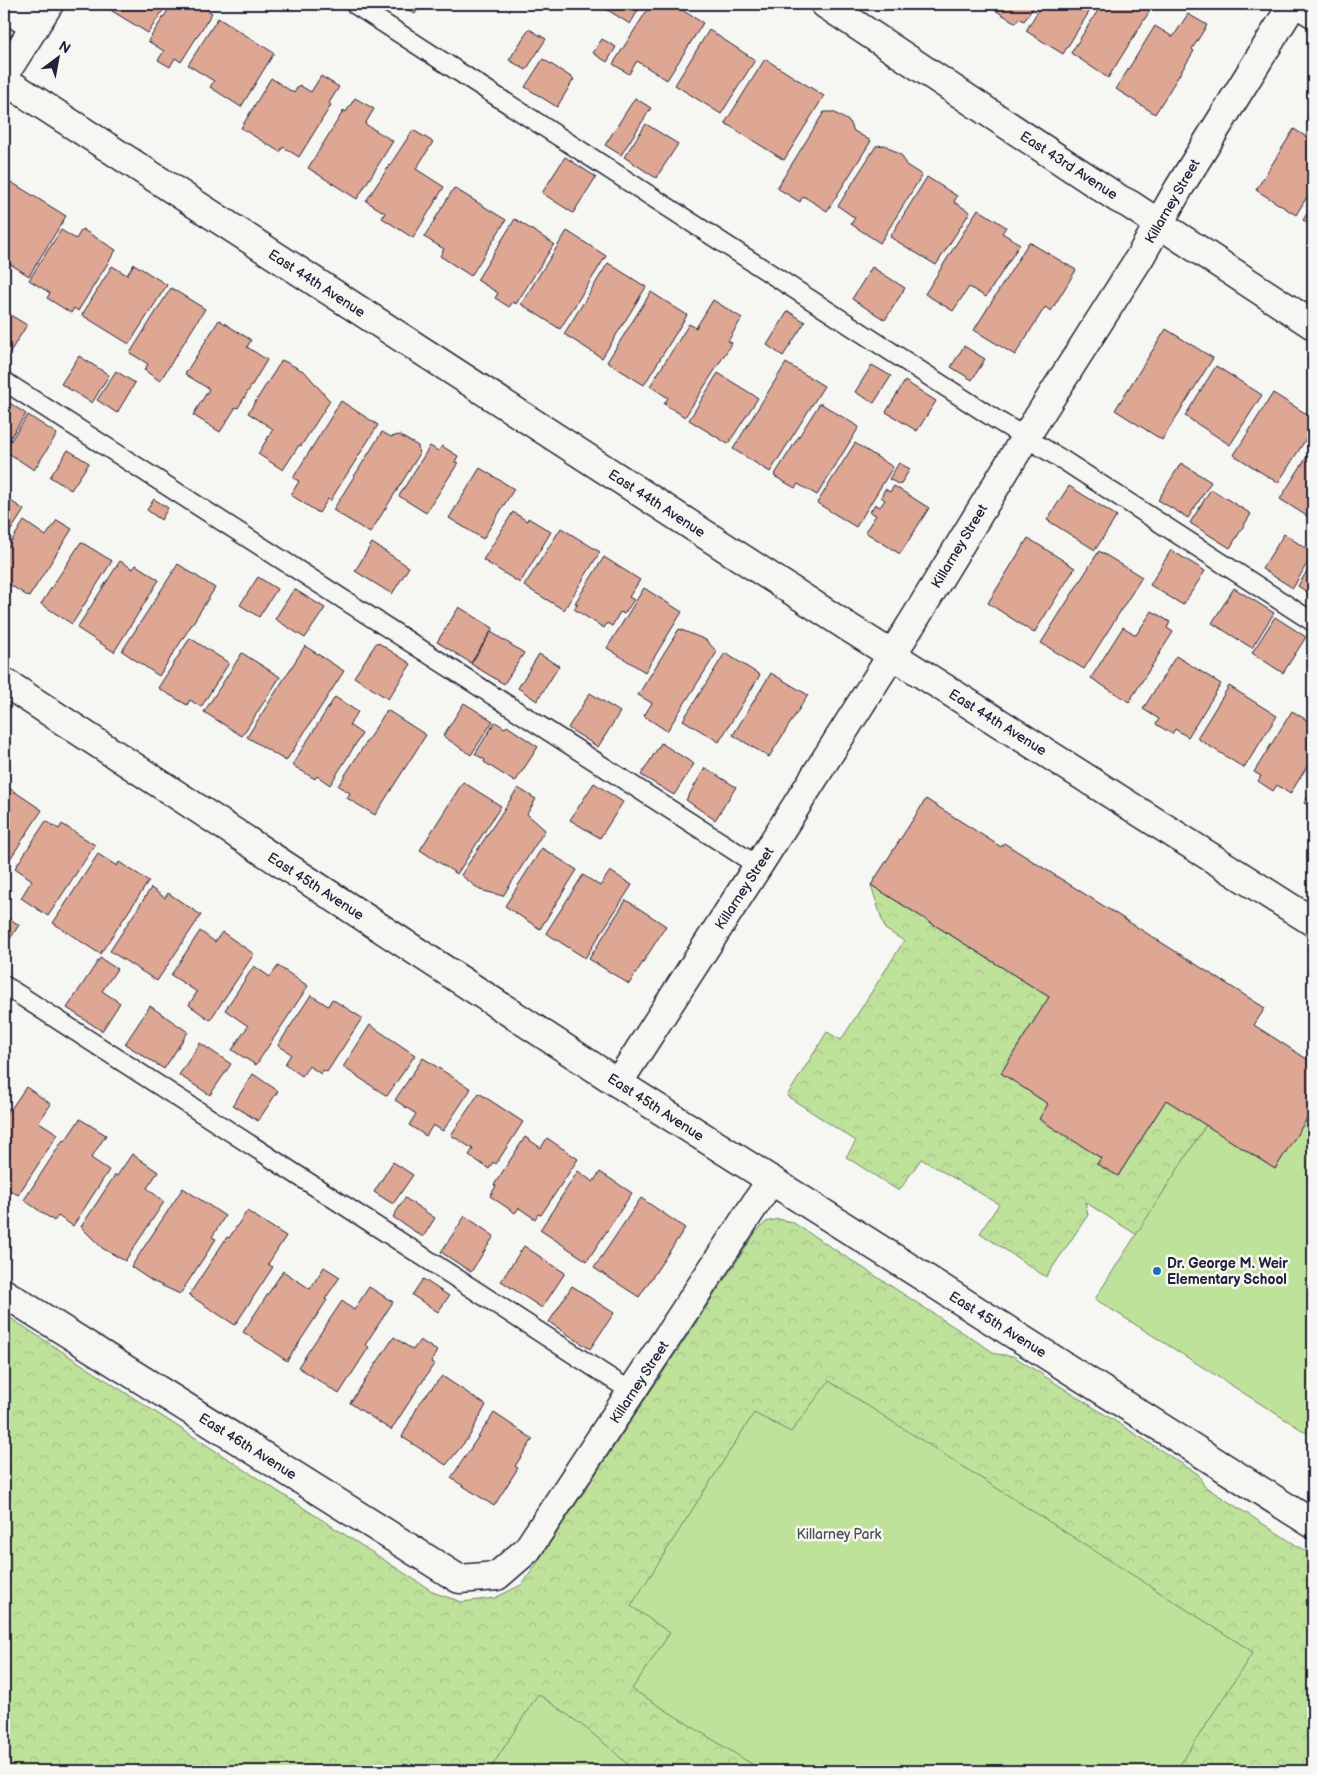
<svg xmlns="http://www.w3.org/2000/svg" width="1317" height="1775" viewBox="0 0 1317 1775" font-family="'Balsamiq Sans',sans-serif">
<defs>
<pattern id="forest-crowns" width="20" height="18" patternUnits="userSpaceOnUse" patternTransform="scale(1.25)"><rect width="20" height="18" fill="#bfe29b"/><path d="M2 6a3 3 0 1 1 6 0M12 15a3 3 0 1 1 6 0" fill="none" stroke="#a4c286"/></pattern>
</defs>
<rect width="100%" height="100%" fill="#f6f6f2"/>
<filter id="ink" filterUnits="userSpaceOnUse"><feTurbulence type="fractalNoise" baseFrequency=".02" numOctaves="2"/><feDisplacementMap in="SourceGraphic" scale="10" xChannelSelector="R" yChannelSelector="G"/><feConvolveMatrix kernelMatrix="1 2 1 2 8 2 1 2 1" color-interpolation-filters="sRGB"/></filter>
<g filter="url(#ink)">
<g fill="url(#forest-crowns)" stroke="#70826b">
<path d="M871,885l178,112 -48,76 47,31 -9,15 62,39 -4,6 21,12 48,-76 40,25 -69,110 -52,-33 3,13 -42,62 -66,-44 19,-29 -78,-45 -22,32 -53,-34 10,-16 -69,-45 40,-64 14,8 63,-99 -19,-12z"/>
<path d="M778,1219l14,3 204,132 17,2 185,118 6,12 109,70v215h-1309v-457l431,279 27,9 33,-4 28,-14 233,-352 10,-10z"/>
</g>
<g fill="#bfe29b" stroke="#70826b">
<path d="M1313,1109v328l-218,-138 111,-174 69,44z"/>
<path d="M829,1381l424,271 -77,119h-413l-131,-82 38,-56 -39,-27 123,-193 37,19z"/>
<path d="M538,1694c35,24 67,47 96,77h-145z"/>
</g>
<g fill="#dda794" stroke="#22223b">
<path d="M117,4h50l-19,29 -36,-22z"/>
<path d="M172,4h25l15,9 -31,49 -6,-4 -5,9 -12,-7 6,-9 -16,-10z"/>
<path d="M398,4h23l-6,10z"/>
<path d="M598,4h44l-12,20z"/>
<path d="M651,4h21l31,19 -36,57 -30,-19 -8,13 -16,-10z"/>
<path d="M985,4h51l-12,17 -5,-3 -3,5z"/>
<path d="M1042,4h52l-31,50 -37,-23z"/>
<path d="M1102,4h52l-46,74 -37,-25z"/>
<path d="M1188,14l19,11 -15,24 2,2 -39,63 -39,-25 39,-63 18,11z"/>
<path d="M218,18l56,35 -33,54 -31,-20 4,-6 -26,-16z"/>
<path d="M529,29l17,10 -20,31 -17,-10z"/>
<path d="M709,30l46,30 -34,54 -46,-29z"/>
<path d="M602,39l14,8 -9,15 -14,-9z"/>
<path d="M543,59l31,20 -17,28 -32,-20z"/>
<path d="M765,59l59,37 -40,64 -59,-37z"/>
<path d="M321,76l18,11 -10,16 2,2 -32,52 -16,-10 -3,5 -39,-24 30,-50 23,15 5,-8 12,7z"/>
<path d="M355,98l19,11 -9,15 28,17 -36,58 -49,-31 36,-58 2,2z"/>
<path d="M635,98l16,10 -30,47 -16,-10z"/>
<path d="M824,112h9l17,10 4,9 17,10 -44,70 -24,-15 -3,6 -23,-14z"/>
<path d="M646,124l32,20 -22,34 -32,-21z"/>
<path d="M1294,129l19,12v46l-17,28 -40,-25z"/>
<path d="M413,130l20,12 -17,27 28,18 -31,51 -31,-20 3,-5 -19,-12z"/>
<path d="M885,145l17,11 4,9 16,10 -42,68 -29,-19 4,-6 -17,-12 38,-60z"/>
<path d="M565,157l31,20 -23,36 -31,-20z"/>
<path d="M927,177l30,19 -3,6 16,10 -34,53 -46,-28z"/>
<path d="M11,182l55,34 -37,60 -25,-16v-67z"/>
<path d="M454,188l52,32 -35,56 -31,-20 4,-7 -20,-12z"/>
<path d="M1313,204v23l-10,-7z"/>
<path d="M978,209l28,18 -4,6 18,11 -34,53 -17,-10 -16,24 -28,-17z"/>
<path d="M515,219l39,25 -38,60 -3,-2 -4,5 -14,-9 3,-5 -21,-13z"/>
<path d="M82,229l34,21 -38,61 -4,-3 -3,5 -24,-15 3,-5 -21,-13 32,-50 15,9z"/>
<path d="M567,231l39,25 -46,73 -39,-25z"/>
<path d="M1029,242l47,28 -25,41 -6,-4 -30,48 -41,-25z"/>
<path d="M608,263l38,24 -44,71 -38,-24z"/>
<path d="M134,264l33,21 -38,59 -47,-29 30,-49 15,9z"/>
<path d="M872,267l33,21 -20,32 -33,-21z"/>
<path d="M171,288l34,21 -45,72 -16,-11 4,-6 -18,-11z"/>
<path d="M651,292l36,23 -43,70 -37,-23z"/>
<path d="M713,300l29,18 -14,23 4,2 -47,74 -21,-13 4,-6 -18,-12 39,-62 7,4z"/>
<path d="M788,311l17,11 -22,34 -16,-11z"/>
<path d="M7,313l20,12 -19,30 -4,-3v-33z"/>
<path d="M219,320l32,20 -4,7 20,13 -29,48 -2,-1 -16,25 -27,-17 16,-26 -24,-15z"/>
<path d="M1166,329l47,29 -51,82 -47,-30z"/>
<path d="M964,346l21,13 -13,21 -21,-13z"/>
<path d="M79,356l30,19 -17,28 -31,-19z"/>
<path d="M282,360l23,12 25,29 -29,45 -2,-1 -16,25 -25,-16 15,-25 -25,-16z"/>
<path d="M786,363l38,23 -54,86 -37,-23z"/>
<path d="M872,365l19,11 -17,27 -19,-11z"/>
<path d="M1216,366l46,29 -32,50 -45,-29z"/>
<path d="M116,371l19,12 -18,30 -20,-13z"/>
<path d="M718,373l40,25 -30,46 -39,-24z"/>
<path d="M905,381l31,20 -19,30 -31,-19z"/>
<path d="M1273,393l40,25v10l-35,55 -44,-28z"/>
<path d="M4,399l22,15 -22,33z"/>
<path d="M341,401l37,24 -48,76 -2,-2 -9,14 -28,-18 8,-14 -6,-3z"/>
<path d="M820,403l39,24 -42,68 -19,-11 -3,4 -21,-12z"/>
<path d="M28,415l29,19 -23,36 -30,-20z"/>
<path d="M382,432l9,5 8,-2 19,11 1,9 -49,78 -37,-23z"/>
<path d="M855,443l38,24 -37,60 -39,-24z"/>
<path d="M430,446l8,5 4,-5 16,10 -3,6 3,1 -32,50 -27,-17z"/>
<path d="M1313,447v73l-33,-21z"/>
<path d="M68,450l21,13 -18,27 -21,-13z"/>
<path d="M899,463l11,6 -10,16 -11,-6z"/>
<path d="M1181,463l30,19 -23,36 -30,-18z"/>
<path d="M480,468l34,21 -31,50 -34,-21z"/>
<path d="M894,486l35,22 -29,46 -35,-22 11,-17 -6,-3 5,-8 5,3 5,-7 -4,-3 4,-8 5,3z"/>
<path d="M1069,486l48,30 -22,34 -48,-30z"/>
<path d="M1211,489l40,25 -21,34 -40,-25z"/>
<path d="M4,496l20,14 -20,31z"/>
<path d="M154,499l14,9 -7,12 -14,-10z"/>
<path d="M513,512l14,9 1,-3 23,14 -31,51 -37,-23z"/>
<path d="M57,520l15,9 -43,68 -25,-16v-28l20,-32 22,15z"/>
<path d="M561,528l39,24 -36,58 -40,-24z"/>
<path d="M1284,534l29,19 -20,35 -31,-19z"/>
<path d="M1028,538l47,30 -41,65 -46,-30z"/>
<path d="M81,542l31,19 -40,63 -31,-20z"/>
<path d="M372,543l37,24 -17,27 -37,-23z"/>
<path d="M1171,550l34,21 -22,34 -33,-20z"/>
<path d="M1099,551l43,26 -58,92 -43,-26z"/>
<path d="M604,557l36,23 -11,17 5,3 -10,14 -4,-2 -8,14 -5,-3 -3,5 -30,-19 4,-5 -3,-1z"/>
<path d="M120,561l13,8 3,-4 23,15 -45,72 -37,-24z"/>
<path d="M1313,561v35l-15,-10z"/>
<path d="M178,564l37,24 -56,88 -37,-25z"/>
<path d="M258,577l19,12 -18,28 -19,-12z"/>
<path d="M644,588l38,24 -37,60 -38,-24z"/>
<path d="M1234,588l40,25 -22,35 -40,-25z"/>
<path d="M294,589l31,19 -20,30 -30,-19z"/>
<path d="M459,607l34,21 -22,35 -34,-21z"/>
<path d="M1152,611l18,11 -3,6 6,4 -44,70 -38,-24 32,-51 13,8z"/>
<path d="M1275,617l31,20 -23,36 -31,-20z"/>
<path d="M679,629l27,11 11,12 -50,79 -23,-15 8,-13 -14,-8z"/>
<path d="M491,632l33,21 -20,31 -33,-20z"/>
<path d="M190,638l39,25 -28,44 -11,-7 -3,5 -29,-17z"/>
<path d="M377,642l34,22 -23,35 -34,-22z"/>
<path d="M305,646l39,25 -58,90 -39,-24z"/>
<path d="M242,653l38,24 -38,59 -38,-24z"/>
<path d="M725,653l35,22 -41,67 -36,-22z"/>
<path d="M539,654l20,12 -22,35 -19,-13z"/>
<path d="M1176,656l45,28 -33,53 -13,-8 -3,5 -16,-10 3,-5 -16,-10z"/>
<path d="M771,673l37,22 -39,62 -36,-22z"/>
<path d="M1229,686l48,30 -33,52 -47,-30z"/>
<path d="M590,693l30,19 -22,35 -30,-19z"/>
<path d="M335,697l23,15 -9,13 13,9 -32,51 -13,-9 -2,3 -23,-14z"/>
<path d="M464,703l29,18 -22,34 -28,-19z"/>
<path d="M387,710l39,25 -51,80 -28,-17 3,-5 -12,-7z"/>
<path d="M1292,711l21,13v33l-23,37 -13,-9 -4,6 -15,-10 3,-5 -7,-4z"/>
<path d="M495,722l10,6 2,-2 31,21 -23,35 -31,-20 1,-2 -10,-6z"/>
<path d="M661,743l33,21 -20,31 -33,-20z"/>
<path d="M705,768l31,19 -21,33 -29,-20z"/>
<path d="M463,782l38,24 -44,68 -37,-24z"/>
<path d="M594,783l29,19 -23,36 -30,-18z"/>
<path d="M9,788l33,22 -34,52 -4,-3v-67l1,1z"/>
<path d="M518,788l18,11 -9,15 18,16 -42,66 -23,-6 -19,-15z"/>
<path d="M1313,788v30l-6,-4 4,-7 -7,-4z"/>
<path d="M926,799l75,48 3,-4 261,165 -11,17 59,38v46l-38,60 -109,-69 -48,76 -21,-12 4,-6 -62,-39 9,-15 -47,-31 48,-76 -178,-112z"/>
<path d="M46,821l13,8 3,-5 33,21 -47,71 -27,-18 11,-18 -17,-12z"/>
<path d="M542,848l35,22 -37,59 -35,-23z"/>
<path d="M98,854l19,12 2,-4 30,19 -49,73 -47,-31z"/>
<path d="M610,871l22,14 -47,73 -39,-25 37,-58 17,11z"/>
<path d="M151,888l14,10 3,-5 33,22 -44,66 -47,-30z"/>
<path d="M626,900l40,26 -37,58 -40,-25z"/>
<path d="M4,915l15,10 -15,23z"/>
<path d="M200,931l15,11 7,-10 32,22 -44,66 -21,-15 8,-13 -26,-17z"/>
<path d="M100,958l17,11 -15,22 18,12 -18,28 -35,-23z"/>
<path d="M254,966l16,11 8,-11 30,20 -52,79 -24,-15 16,-24 -23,-16z"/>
<path d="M311,995l17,11 4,-7 30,19 -35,54 -4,-2 -2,4 -12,-8 -7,10 -17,-12 6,-10 -13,-9z"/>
<path d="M150,1006l38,26 -24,37 -39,-25z"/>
<path d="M370,1025l45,30 -28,41 -44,-29z"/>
<path d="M200,1043l31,21 -21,31 -31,-20z"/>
<path d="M423,1058l48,31 -28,42 -10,-6 -7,11 -17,-11 7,-11 -21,-14z"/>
<path d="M253,1074l25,17 -20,30 -25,-16z"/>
<path d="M26,1087l25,17 -12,18 19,12 -40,61 -14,-8v-71l5,-8 2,1z"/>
<path d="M479,1093l44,29 -27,42 -3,-2 -4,7 -20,-14 4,-6 -22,-14z"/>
<path d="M80,1119l26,16 -15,23 18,12 -36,56 -15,-10 -4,5 -30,-21 39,-60 2,1z"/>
<path d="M525,1137l16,11 6,-10 31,21 -37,56 -3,-1 -3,5 -16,-11 -4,5 -25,-17 6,-10 -2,-1z"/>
<path d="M132,1154l26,18 -11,16 17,14 -39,59 -23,-13 -21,-21 34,-52 2,1z"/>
<path d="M393,1162l20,13 -20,29 -19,-12z"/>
<path d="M578,1171l15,11 7,-10 32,21 -45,68 -47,-31z"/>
<path d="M183,1188l42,28 -13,21 4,2 -36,55 -28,-13 -21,-14z"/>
<path d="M405,1198l30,20 -12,19 -30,-20z"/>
<path d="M641,1198l44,30 -46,69 -45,-29z"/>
<path d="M247,1211l39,25 -18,28 5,3 -38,58 -46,-30 38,-58 2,1z"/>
<path d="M465,1216l29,20 -23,36 -30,-20z"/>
<path d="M524,1246l41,27 -23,35 -41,-27z"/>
<path d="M324,1267l16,10 -15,22 2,1 -40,61 -44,-29 40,-61 27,18z"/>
<path d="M423,1279l26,17 -11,16 -26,-17z"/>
<path d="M572,1286l42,27 -24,36 -41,-27z"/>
<path d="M369,1287l24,15 -28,43 4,2 -30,47 -41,-27 44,-66 12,9z"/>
<path d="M394,1337l19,13 7,-10 17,11 -6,11 3,2 -43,66 -41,-27z"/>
<path d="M442,1376l44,29 -17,32 -23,28 -44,-28 17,-33z"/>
<path d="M494,1413l39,26 -18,27 3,2 -24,38 -43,-28z"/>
</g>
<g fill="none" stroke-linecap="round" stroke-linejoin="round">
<defs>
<g id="service">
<path d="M354,4l641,415 68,41 250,162"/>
<path d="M1289,4l24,15"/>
<path d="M4,381l754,485"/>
<path d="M4,985l628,407"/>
</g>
<g id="minor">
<path d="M825,4l294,195 10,5 184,121"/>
<path d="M4,7l30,19"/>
<path d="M4,75l45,-71"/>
<path d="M4,80l844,547 465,295"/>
<path d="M4,682l614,401 695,441"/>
<path d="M618,1083l140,-217 156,-246 111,-182 115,-181 39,-69 114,-184"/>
<path d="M4,1293l455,286 38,-3 30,-26 244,-370"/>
</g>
</defs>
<use href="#service" stroke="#22223b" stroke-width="21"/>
<use href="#minor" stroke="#22223b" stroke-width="31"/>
<use href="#service" stroke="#f6f6f2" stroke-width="18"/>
<use href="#minor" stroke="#f6f6f2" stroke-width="28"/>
</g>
</g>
<circle fill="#1f6fb2" stroke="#f6f6f2" stroke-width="2" cx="1157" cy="1271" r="5"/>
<g text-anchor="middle" stroke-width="5" stroke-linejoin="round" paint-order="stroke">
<g font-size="14" fill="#22223b" stroke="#f6f6f2">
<text transform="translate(1069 165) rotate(33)" y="5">East 43rd Avenue</text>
<text transform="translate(1172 201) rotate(-60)" y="5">Killarney Street</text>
<text transform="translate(317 283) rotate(33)" y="5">East 44th Avenue</text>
<text transform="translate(657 503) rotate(33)" y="5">East 44th Avenue</text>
<text transform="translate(959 546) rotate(-59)" y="5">Killarney Street</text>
<text transform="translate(998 722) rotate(32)" y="5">East 44th Avenue</text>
<text transform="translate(316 886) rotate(33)" y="5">East 45th Avenue</text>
<text transform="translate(744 888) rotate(-57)" y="5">Killarney Street</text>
<text transform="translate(656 1107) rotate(33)" y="5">East 45th Avenue</text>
<text transform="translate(998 1324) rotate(32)" y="5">East 45th Avenue</text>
<text transform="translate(639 1382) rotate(-57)" y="5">Killarney Street</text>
<text transform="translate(248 1446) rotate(32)" y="5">East 46th Avenue</text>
</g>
<g font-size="14" font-weight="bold" fill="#22223b" stroke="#f6f6f2" text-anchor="start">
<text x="1167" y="1268">Dr. George M. Weir<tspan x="1167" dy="16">Elementary School</tspan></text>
</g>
<g font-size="14" fill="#495253" stroke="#f6f6f2">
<text x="839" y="1539">Killarney Park</text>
</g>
</g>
<rect width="1317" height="1775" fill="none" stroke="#f6f6f2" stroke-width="20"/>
<rect x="10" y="10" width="1297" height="1755" fill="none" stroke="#22223b" stroke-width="2" filter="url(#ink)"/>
<g transform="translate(58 58) rotate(32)" stroke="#f6f6f2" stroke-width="4" paint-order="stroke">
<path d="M0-4L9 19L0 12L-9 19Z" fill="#22223b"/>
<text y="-8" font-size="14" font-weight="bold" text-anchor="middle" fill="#22223b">N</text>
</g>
</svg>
